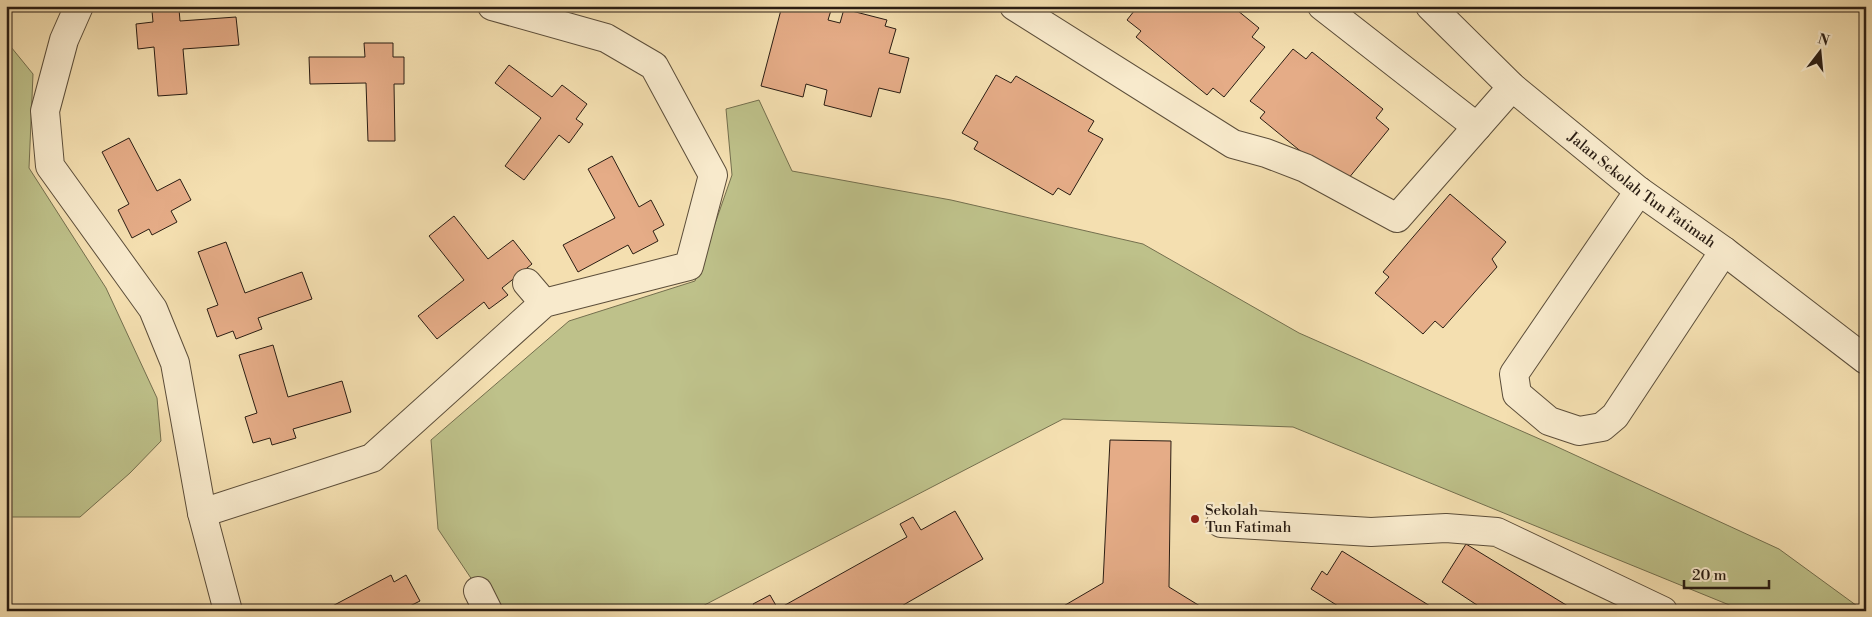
<svg xmlns="http://www.w3.org/2000/svg" width="1872" height="617" viewBox="0 0 1872 617" font-family="'Libre Bodoni',serif">
<rect width="100%" height="100%" fill="#f4dfb0"/>
<filter id="stains"><feTurbulence type="fractalNoise" baseFrequency=".004" numOctaves="4"/><feColorMatrix values="0 0 0 0 .2 0 0 0 0 .09 0 0 0 0 .02 0 0 0 .5 -.17"/></filter>
<radialGradient id="worn" r=".72"><stop offset=".6" stop-color="#630" stop-opacity="0"/><stop offset="1" stop-color="#630" stop-opacity=".3"/></radialGradient>
<g fill="#bec18a" stroke="#746f4e">
<path d="M6,47h5l22,27 -4,94 77,120 51,110 4,43 -31,32 -50,44h-74z"/>
<path d="M759,100l33,71 159,29 192,44 156,89 252,111 228,105 85,62h-120l-451,-184 -230,-8 -370,192h-200l-55,-82 -7,-89 138,-119 126,-40 37,-106 -6,-66z"/>
</g>
<g fill="#e5ac87" stroke="#2a1d13">
<path d="M782,6l50,1 -4,13 12,3 4,-14 43,11 -2,6 11,3 -7,24 20,5 -9,35 -21,-5 -8,29 -47,-12 3,-15 -21,-6 -3,13 -42,-11z"/>
<path d="M1138,6h94l27,22 -7,9 13,10 -41,50 -11,-9 -6,7 -71,-58 5,-6 -14,-11z"/>
<path d="M179,9l1,12 56,-4 3,28 -56,4 4,45 -29,2 -4,-49 -16,2 -2,-25 17,-2 -1,-11z"/>
<path d="M364,43h29v14h11v27h-10l1,57h-27l-2,-58 -56,1 -1,-27h56z"/>
<path d="M1293,49l13,10 6,-7 71,57 -7,9 13,11 -41,50 -17,-3 -71,-58 5,-6 -15,-11z"/>
<path d="M509,65l43,32 10,-12 25,19 -11,15 7,5 -14,19 -10,-8 -35,45 -19,-14 36,-48 -46,-35z"/>
<path d="M996,75l15,8 5,-7 78,45 -6,10 15,8 -33,56 -12,-7 -5,7 -79,-46 4,-7 -16,-9z"/>
<path d="M129,138l28,53 23,-12 11,21 -20,11 6,11 -25,13 -3,-6 -17,9 -14,-28 11,-6 -27,-52z"/>
<path d="M612,156l27,51 12,-7 13,25 -11,6 5,10 -25,13 -5,-9 -50,27 -15,-27 52,-27 -27,-49z"/>
<path d="M1450,194l56,48 -14,17 5,8 -54,61 -8,-7 -12,13 -48,-41 14,-16 -6,-5z"/>
<path d="M454,216l34,43 25,-19 19,24 -30,24 6,7 -19,14 -5,-7 -47,37 -19,-23 46,-36 -35,-44z"/>
<path d="M226,242l19,51 57,-21 10,27 -54,19 4,11 -26,10 -3,-8 -16,6 -10,-28 11,-4 -20,-53z"/>
<path d="M273,345l15,52 54,-16 9,31 -58,17 3,9 -24,7 -2,-7 -17,5 -8,-26 12,-4 -18,-58z"/>
<path d="M1110,440l61,1 -2,146 39,24h-153l48,-28z"/>
<path d="M955,511l28,48 -90,52h-136l-4,-7 17,-9 8,14 129,-72 -7,-13 13,-7 8,13z"/>
<path d="M1466,544l110,67h-90l-44,-29z"/>
<path d="M1342,551l96,60h-92l-35,-22 11,-18 5,4z"/>
<path d="M391,575l3,7 12,-7 14,26 -20,10h-77z"/>
</g>
<g fill="none" stroke-linecap="round" stroke-linejoin="round">
<defs>
<g id="minor">
<path d="M79,6l-15,34 -19,71 5,55 103,143 22,54 27,150 26,98"/>
<path d="M1014,6l219,138 33,9 39,15 92,50 115,-131"/>
<path d="M1322,6l155,121"/>
<path id="s1" d="M1430,6l82,81 127,104 85,60 142,109"/>
<path d="M1639,191l-125,183 3,20 32,27 30,10 23,-4 13,-11 109,-165"/>
<path d="M527,283l17,20"/>
<path d="M202,513l170,-55 172,-155 145,-37 24,-91 -59,-109 -48,-28 -114,-32"/>
<path d="M1221,523l150,9 75,-4 51,4 166,79"/>
<path d="M478,591l10,20"/>
</g>
</defs>
<use href="#minor" stroke="#5c4e3a" stroke-width="30"/>
<use href="#minor" stroke="#f8eacc" stroke-width="28"/>
</g>
<circle fill="#8f2418" stroke="#f8eacc" stroke-width="2" cx="1195" cy="519" r="5"/>
<g text-anchor="middle" stroke-width="4.5" stroke-linejoin="round" paint-order="stroke">
<g font-size="15" fill="#2a1d13" stroke="#f8eacc">
<text dy="5" stroke="none"><textPath href="#s1" startOffset="281">Jalan Sekolah Tun Fatimah</textPath></text>
</g>
<g font-size="15" fill="#2a1d13" stroke="#f8eacc" text-anchor="start">
<text x="1205" y="515">Sekolah<tspan x="1205" dy="17">Tun Fatimah</tspan></text>
</g>
</g>
<rect width="1872" height="617" fill="none" stroke="#f4dfb0" stroke-width="25"/>
<rect x="8" y="8" width="1857" height="602" fill="none" stroke="#2a1d13" stroke-width="2.5"/>
<rect x="12" y="12" width="1847" height="592" fill="none" stroke="#2a1d13"/>
<g transform="translate(1820 52) rotate(16)" stroke="#f8eacc" stroke-width="4" paint-order="stroke">
<path d="M0-4L9 19L0 12L-9 19Z" fill="#2a1d13"/>
<text y="-8" font-size="14" font-weight="bold" text-anchor="middle" fill="#2a1d13">N</text>
</g>
<path d="M1684 580v8h85v-8" fill="none" stroke="#2a1d13" stroke-width="2.5"/>
<text x="1692" y="580" font-size="15" fill="#2a1d13" stroke="#f8eacc" stroke-width="4" paint-order="stroke">20 m</text>
<rect width="100%" height="100%" filter="url(#stains)"/>
<rect width="100%" height="100%" fill="url(#worn)"/>
</svg>
